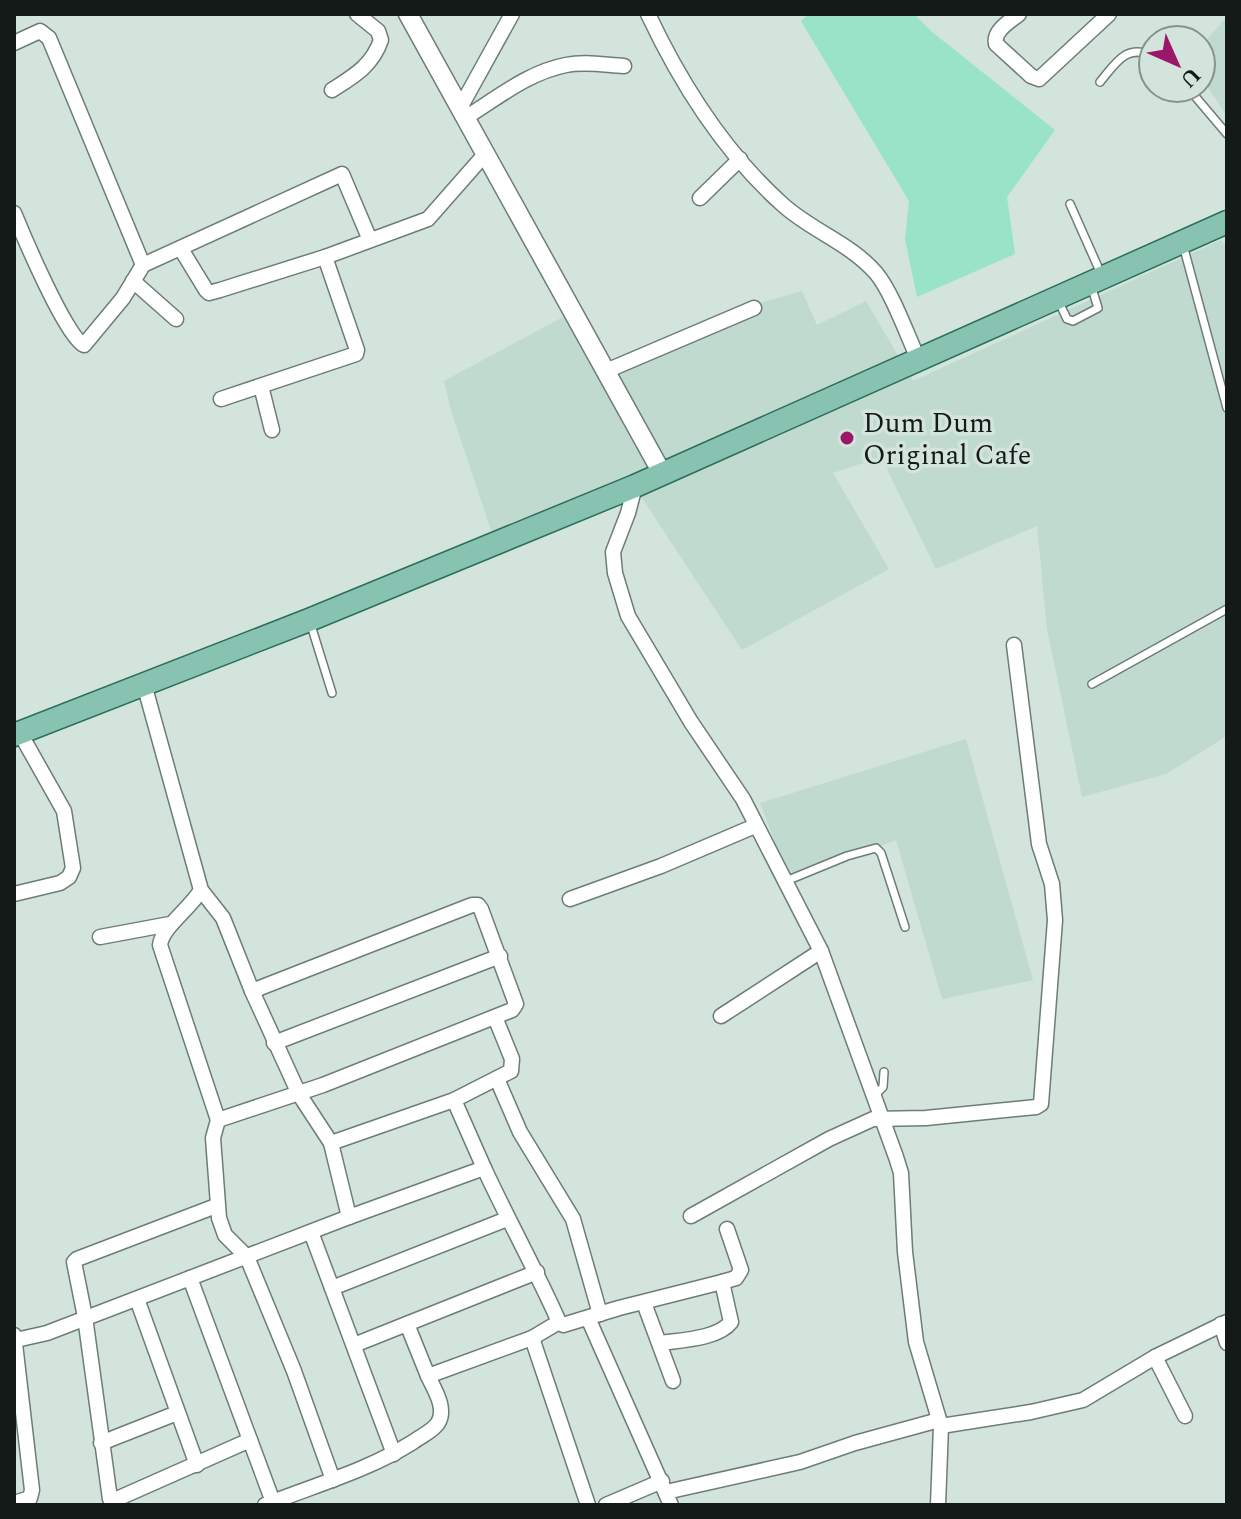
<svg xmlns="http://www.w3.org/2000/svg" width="1241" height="1519" viewBox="0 0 1241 1519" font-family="Spectral,serif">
<rect width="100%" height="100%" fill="#d2e4dc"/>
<g fill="#c0dacf">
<path d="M1227,17v99l-26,-39v-31z"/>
<path d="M1221,240l6,9v487l-61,38 -84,23 -35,-168 -10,-103 -101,43 -55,-112 -48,16 56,96 -147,81 -108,-164 -142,47 -41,-122 -7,-30 134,-72 37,61 121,-60 66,-19 15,34 49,-24 47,80z"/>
<path d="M966,739l67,241 -91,19 -46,-159 -106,42 -30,-79z"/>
</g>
<path fill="#99e4c7" d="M809,14h105l17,17 124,99 -48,67 8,57 -98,43 -12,-58 4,-38 -108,-180z"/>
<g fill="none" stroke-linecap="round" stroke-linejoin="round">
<defs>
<g id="service">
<path d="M1100,82c15,-18 27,-40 53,-25"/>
<path d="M1188,88l39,46"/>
<path d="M1070,204l32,72"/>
<path d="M1183,245l44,163"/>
<path d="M1058,300l9,19 6,2 25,-13 -7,-23"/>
<path d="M310,622l22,71"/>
<path d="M1092,684l135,-75"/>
<path d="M786,881l61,-25 29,-8 5,5 24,74"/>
<path d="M875,1095l8,-8 1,-15"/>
</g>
<g id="minor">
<path d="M648,14c33,70 76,138 134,190 28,26 68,39 94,69 16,19 32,64 43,88"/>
<path d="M1019,14c-10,8 -26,17 -23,30l35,32 8,3 70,-65"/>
<path d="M14,43l26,-12 9,7 94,227"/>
<path d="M332,90c22,-14 40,-24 49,-50l-3,-9 -21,-17"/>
<path d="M460,108l52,-94"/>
<path d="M465,118c32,-20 64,-46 101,-53 19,-4 39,0 58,1"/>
<path d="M700,198l40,-39"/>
<path d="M14,213c9,22 53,126 70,132l39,-47 20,-33 199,-91 28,66"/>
<path d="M181,249l25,41 3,3 11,-3 105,-33 103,-38 58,-66"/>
<path d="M133,281l43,38"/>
<path d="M606,371l148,-63"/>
<path d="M261,386l11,44"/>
<path d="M221,399l135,-45 1,-4 -32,-93"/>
<path d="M635,486l-7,27 -15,39 2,21 13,43 63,106 52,77 78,152 75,206 5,16 4,79 11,90 25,84 -3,79"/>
<path d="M144,684l57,206 22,28 29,73 220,-86h6l3,4 35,95 -4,6 -189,75 -105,35"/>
<path d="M201,890c-11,19 -39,37 -41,55l58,175 -5,18 6,80 6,17 22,22 47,114 39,109"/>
<path d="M14,894l46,-11 9,-6 4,-9 -9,-57 -44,-78"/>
<path d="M570,899l91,-33 94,-40"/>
<path d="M100,937l70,-13"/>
<path d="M252,991l47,103 32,49 123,-43"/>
<path d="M721,1016l100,-65"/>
<path d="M274,1043l226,-87"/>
<path d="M497,1079l23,53 53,87 27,95"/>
<path d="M331,1143l18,74"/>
<path d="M484,1168l-30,-68 57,-29 1,-12 -17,-42"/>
<path d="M691,1216l138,-77 44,-20 53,-1 110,-11 5,-3 14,-184 -3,-36 -13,-40 -25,-199"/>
<path d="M311,1232l83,222"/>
<path d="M190,1278l60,162 -131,58 -9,1 -25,-182 -11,-55 3,-3 139,-53"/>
<path d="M332,1288l175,-69"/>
<path d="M137,1299l60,166"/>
<path d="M644,1303l29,78"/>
<path d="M588,1318l83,187"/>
<path d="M407,1324l21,52"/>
<path d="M1221,1324l6,19"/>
<path d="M532,1338l56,167"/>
<path d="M16,1340l31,-7 302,-116 135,-49c24,52 52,102 75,154"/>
<path d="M661,1343c20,-3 57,-4 70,-21l-9,-40 14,-4 5,-8 -14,-41"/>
<path d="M354,1345l183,-73"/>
<path d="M1155,1357l30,59"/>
<path d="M941,1426l90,-14 52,-12 72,-43 72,-35"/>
<path d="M250,1440l23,62"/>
<path d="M101,1443l76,-30"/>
<path d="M666,1492l134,-30 55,-19 84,-23"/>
<path d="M14,1503l16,-5 2,-8 -18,-155"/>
<path d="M265,1505c50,-20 102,-34 148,-63 8,-6 20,-11 25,-19 9,-15 -4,-34 -10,-47l104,-38 27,-16 4,3 56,-17 103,-26"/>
<path d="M606,1505l56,-24"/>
</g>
<path id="tertiary" d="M408,14l254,459"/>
<path id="primary" d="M14,735l295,-115 326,-134 592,-264"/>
</defs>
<use href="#service" stroke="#6d7d76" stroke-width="10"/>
<use href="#minor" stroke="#6d7d76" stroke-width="17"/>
<use href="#tertiary" stroke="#6d7d76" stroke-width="21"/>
<use href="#primary" stroke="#2b6e59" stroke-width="25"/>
<use href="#service" stroke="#fff" stroke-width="7"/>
<use href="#minor" stroke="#fff" stroke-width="14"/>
<use href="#tertiary" stroke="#fff" stroke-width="18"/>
<use href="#primary" stroke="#87c3b0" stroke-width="22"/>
</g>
<circle fill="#9b176a" stroke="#d2e4dc" stroke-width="3" cx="847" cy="438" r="8"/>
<g text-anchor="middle" stroke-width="7" stroke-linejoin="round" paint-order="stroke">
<g font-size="28" fill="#141a17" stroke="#d2e4dc" text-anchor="start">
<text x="863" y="432">Dum Dum<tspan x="863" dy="32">Original Cafe</tspan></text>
</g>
</g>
<rect width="1241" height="1519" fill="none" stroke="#141a17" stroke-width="32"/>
<g transform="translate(1177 64) rotate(135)"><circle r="38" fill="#d2e4dc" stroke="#86938d" stroke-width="2"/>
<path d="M0-6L14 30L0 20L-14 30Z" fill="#9b176a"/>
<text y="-12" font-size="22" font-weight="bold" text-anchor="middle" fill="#141a17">U</text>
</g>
</svg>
